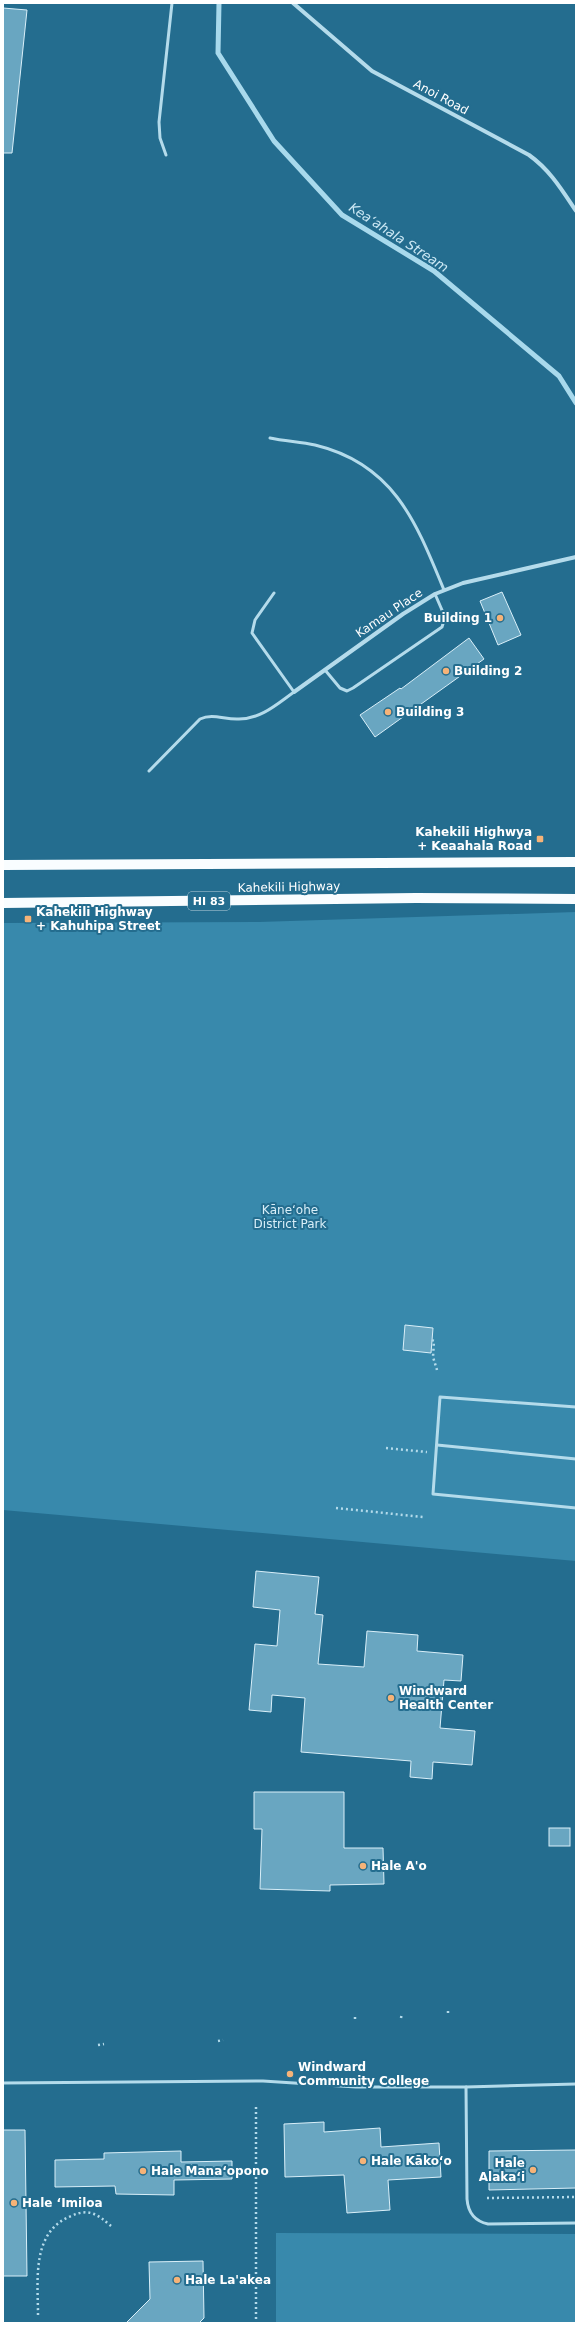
<svg xmlns="http://www.w3.org/2000/svg" width="579" height="2326" viewBox="0 0 579 2326" font-family="'DejaVu Sans',sans-serif">
<rect width="100%" height="100%" fill="#246d8f"/>
<g fill="#3889ac">
<path d="M576,912v649l-573,-51v-587l256,-1z"/>
<path d="M276,2233l300,1v89h-300z"/>
</g>
<g fill="none" stroke-linecap="round" stroke-linejoin="round">
<path stroke="#a8d9ec" stroke-width="5" d="M219,3l-1,50 56,88 68,74 92,56 125,105 17,27"/>
</g>
<g fill="#69a6c1" stroke="#d9eff9">
<path d="M3,8l24,2 -15,143h-9z"/>
<path d="M502,592l19,43 -23,10 -18,-44z"/>
<path d="M469,638l15,21 -109,78 -15,-22 40,-27 1,1z"/>
<path d="M405,1325l28,3 -2,25 -28,-3z"/>
<path d="M256,1571l63,6 -4,37 8,1 -5,49 46,3 3,-36 51,4 -1,16 46,4 -2,26 -17,-1 -4,48 35,3 -3,34 -39,-3 -1,17 -22,-2 1,-16 -110,-9 4,-54 -33,-3 -1,17 -22,-2 6,-66 22,2 3,-36 -27,-3z"/>
<path d="M254,1792h90v56h39l1,36 -54,1v6l-70,-2 2,-60h-8z"/>
<rect x="549" y="1828" width="21" height="18"/>
<path d="M324,2122v10l56,-4 1,19 58,-4 2,34 -53,3 2,30 -43,3 -3,-38 -59,2 -1,-53z"/>
<path d="M3,2130h22l2,146h-24z"/>
<path d="M576,2150v38l-87,2v-39z"/>
<path d="M181,2151v11l51,-1v18l-58,1v15l-58,-1 -1,-8 -60,1v-27l49,-1v-6z"/>
<path d="M203,2261l1,57 -5,5h-73l24,-24 -1,-37z"/>
</g>
<g fill="none" stroke-linecap="round" stroke-linejoin="round">
<g stroke="#b4dbeb" stroke-width="2.5" stroke-dasharray="2 3" stroke-linecap="butt">
<path d="M432,1340l2,1 -1,16 4,13"/>
<path d="M386,1448l41,4"/>
<path d="M336,1508l87,9"/>
<path d="M448,2011v5"/>
<path d="M355,2017v5"/>
<path d="M401,2018l1,-5"/>
<path d="M218,2041l5,-1"/>
<path d="M98,2045l6,-1"/>
<path d="M256,2107v216"/>
<path d="M487,2198l89,-1"/>
<path d="M38,2315c0,-35 -7,-83 33,-99 18,-8 26,-2 40,10"/>
</g>
<g stroke="#b4dbeb" stroke-width="3">
<path d="M166,155l-6,-17 -1,-16 13,-119"/>
<path d="M270,438c14,3 30,4 45,7 79,19 101,77 129,145"/>
<path d="M325,670l15,18 7,3 6,-3 89,-61 3,-10 -10,-23"/>
<path d="M149,771l51,-52c13,-6 25,1 39,0 22,0 38,-15 55,-27l-42,-59 3,-13 19,-27"/>
<path d="M576,1407l-136,-10 -7,97 143,14"/>
<path d="M437,1445l139,14"/>
<path d="M3,2083l260,-2 93,6h110l110,-3"/>
<path d="M466,2087l1,112c1,13 7,22 21,25l88,-1"/>
</g>
<g stroke="#b4dbeb" stroke-width="4">
<path d="M293,3l79,68 157,84c21,15 33,35 47,56"/>
<path d="M294,692l109,-78 32,-20 28,-11 113,-26"/>
</g>
<g stroke="#f9fdff" stroke-width="10">
<path d="M3,865l573,-3"/>
<path d="M3,903l413,-5 160,1"/>
</g>
</g>
<g fill="#f6b378" stroke="#246d8f" stroke-width="1.5">
<circle cx="500" cy="618" r="4"/>
<circle cx="446" cy="671" r="4"/>
<circle cx="388" cy="712" r="4"/>
<rect x="536" y="835" width="8" height="8" rx="2"/>
<rect x="24" y="915" width="8" height="8" rx="2"/>
<circle cx="391" cy="1698" r="4"/>
<circle cx="363" cy="1866" r="4"/>
<circle cx="290" cy="2074" r="4"/>
<circle cx="363" cy="2161" r="4"/>
<circle cx="533" cy="2170" r="4"/>
<circle cx="143" cy="2171" r="4"/>
<circle cx="14" cy="2203" r="4"/>
<circle cx="177" cy="2280" r="4"/>
</g>
<g text-anchor="middle" stroke-width="4" stroke-linejoin="round" paint-order="stroke">
<rect fill="#246d8f" stroke="#bdd3dd" stroke-width="1" x="188" y="892" width="42" height="18" rx="3"/>
<g font-size="11" font-weight="bold" fill="#fff">
<text x="209" y="905">HI 83</text>
</g>
<g font-size="12" fill="#fff" stroke="#246d8f">
<text transform="translate(441 97) rotate(28)" y="4">Anoi Road</text>
<text transform="translate(389 613) rotate(-34)" y="4">Kamau Place</text>
<text transform="translate(289 887) rotate(-1)" y="4">Kahekili Highway</text>
</g>
<g font-size="12" font-weight="bold" fill="#fff" stroke="#246d8f" text-anchor="start">
<text x="492" y="622" text-anchor="end">Building 1</text>
<text x="454" y="675">Building 2</text>
<text x="396" y="716">Building 3</text>
<text x="532" y="836" text-anchor="end">Kahekili Highwya<tspan x="532" dy="14">+ Keaahala Road</tspan></text>
<text x="36" y="916">Kahekili Highway<tspan x="36" dy="14">+ Kahuhipa Street</tspan></text>
<text x="399" y="1695">Windward<tspan x="399" dy="14">Health Center</tspan></text>
<text x="371" y="1870">Hale A'o</text>
<text x="298" y="2071">Windward<tspan x="298" dy="14">Community College</tspan></text>
<text x="371" y="2165">Hale Kāko‘o</text>
<text x="525" y="2167" text-anchor="end">Hale<tspan x="525" dy="14">Alaka‘i</tspan></text>
<text x="151" y="2175">Hale Mana‘opono</text>
<text x="22" y="2207">Hale ‘Imiloa</text>
<text x="185" y="2284">Hale La'akea</text>
</g>
<g font-size="12" fill="#d9eff9" stroke="#246d8f">
<text x="290" y="1214">Kāneʻohe<tspan x="290" dy="14">District Park</tspan></text>
</g>
<g font-size="13" font-style="italic" fill="#cde9f5" stroke="#246d8f">
<text transform="translate(399 237) rotate(33)" y="5">Keaʻahala Stream</text>
</g>
</g>
<rect width="579" height="2326" fill="none" stroke="#ffffff" stroke-width="8"/>
</svg>
